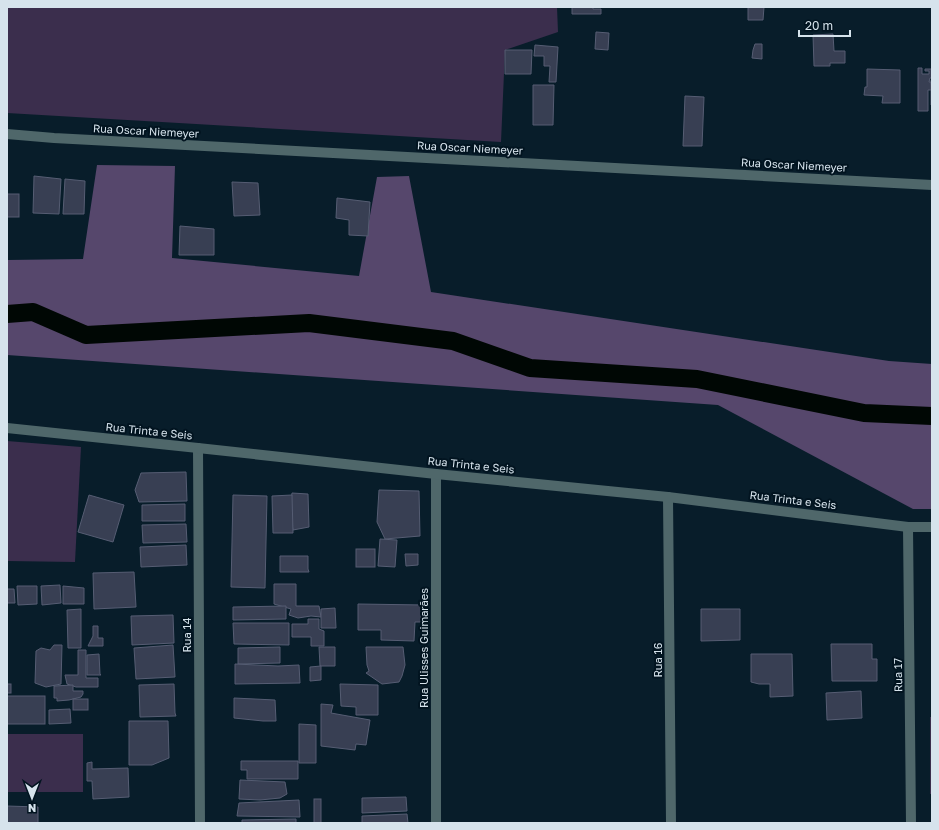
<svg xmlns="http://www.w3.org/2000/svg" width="939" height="830" viewBox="0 0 939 830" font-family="'Golos Text',sans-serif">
<rect width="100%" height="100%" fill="#081d2a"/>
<g fill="#3b2e4d">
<path d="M7,7h550l1,25 -53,18 -4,92 -494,-29z"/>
<path d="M7,441l74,6 -6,115 -68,-1z"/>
<rect x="930" y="717" width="2" height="77"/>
<rect x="7" y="734" width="76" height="58"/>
</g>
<path fill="#56476c" d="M97,165l78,1 -3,92 187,18 18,-99 32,-1 22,116 458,69 43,3v145h-19l-195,-104 -711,-50v-95l76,-1z"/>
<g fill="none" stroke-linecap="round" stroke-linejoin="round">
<path stroke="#000704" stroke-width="18" d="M7,314l26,-2 53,23 223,-12 144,18 77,27 167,11 167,34 68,3"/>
</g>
<g fill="#383f53" stroke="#565d73">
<path d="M572,7h21v2h8v5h-29z"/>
<path d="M748,7h16l-1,13h-15z"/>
<path d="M596,32l13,1 -1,17 -13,-1z"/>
<path d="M833,34l1,17h11v12h-15v3h-16l-1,-31z"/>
<path d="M755,44h7v15l-10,-1 1,-8z"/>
<path d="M535,45l23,2 -2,35h-7l1,-16h-6v-10h-10z"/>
<path d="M505,50h27l-1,24h-26z"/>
<path d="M918,68h4v6h7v-3h-4v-2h7v9h-2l-1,4h2l1,8h-4v21h-10z"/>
<path d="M867,69l33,1v33h-18l1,-7 -19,-1 1,-8h2z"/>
<path d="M931,80h1v26l-1,-1z"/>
<path d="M533,85h21l-1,40h-20z"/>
<path d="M685,96l19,1 -2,49h-19z"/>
<path d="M34,176l27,3 -2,35 -26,-1z"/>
<path d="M65,179l20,2 -1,33h-21z"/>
<path d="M232,182l26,1 2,32 -26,1z"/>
<rect x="7" y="194" width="12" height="23"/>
<path d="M337,198l33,4 -2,34 -19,-1v-15l-13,-2z"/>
<path d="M180,226l34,3v26h-35z"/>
<path d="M186,472l1,29 -48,1 -4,-12 6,-17z"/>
<path d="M379,490l40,1 1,45 -35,3 -8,-17z"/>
<path d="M292,493l16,1 1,33 -16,3 -3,-20z"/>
<path d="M89,495l35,10 -11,37 -35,-10z"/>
<path d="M233,495l34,1 -2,92 -34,-1z"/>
<path d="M292,495l1,38h-20l-1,-37z"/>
<path d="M185,504v17h-43v-16z"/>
<path d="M186,524l1,18 -44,1 -1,-18z"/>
<path d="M380,539l17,1 -2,27 -17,-1z"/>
<path d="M186,545l1,20 -46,2 -1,-20z"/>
<rect x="356" y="549" width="19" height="18"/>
<path d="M405,554h13v11l-12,1z"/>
<path d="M280,556h28v13l1,3h-29z"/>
<path d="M134,572l2,35 -42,2 -1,-36z"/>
<path d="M274,584h22v22h23l2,11 -10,-1 -13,2 -9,-3 2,-6 -17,-5z"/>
<path d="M60,585l1,18 -19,2 -1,-19z"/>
<path d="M17,586h20v18l-19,1z"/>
<path d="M63,586l21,2v16h-21z"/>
<path d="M7,589h7l1,14h-8z"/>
<path d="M358,604l66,1v17h-9l-1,19 -33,-1v-10h-23z"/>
<path d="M286,606v13l-53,1v-13z"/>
<path d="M335,608l1,20h-15v-19z"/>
<path d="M81,609v39h-13l-1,-38z"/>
<path d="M701,609h39v31l-39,1z"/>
<path d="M173,615l1,28 -42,2 -1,-29z"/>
<path d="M308,619h11v10l5,2v15h-13v-9h-19v-13h16z"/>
<path d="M233,623h56v22l-55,-1z"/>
<path d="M93,626h5v12h5v8h-15l5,-10z"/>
<path d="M831,644h41v15h5v22h-45z"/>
<path d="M54,645h8l-1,39 -15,3 -11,-4 1,-32 5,-3 9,2z"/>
<path d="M173,645l2,32 -39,2 -2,-31z"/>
<path d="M280,647v16l-42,1v-16z"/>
<path d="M319,647h16v19h-15z"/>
<path d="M366,647h37l2,18 -3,11 -3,6 -17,2 -16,-11 3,-2 -2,-6z"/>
<path d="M78,650h8v28h12v9h-22l-9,-3 -2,-9h13z"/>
<path d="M99,654l1,20 1,1h-14v-20z"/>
<path d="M751,654h41l1,42 -23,1v-13h-11l-8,-2z"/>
<path d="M235,664l43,2 21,-1 1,18 -65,1z"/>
<path d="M321,666v14l-11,1v-14z"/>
<rect x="7" y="684" width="4" height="9"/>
<path d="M174,684l1,29 1,3 -36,1 -1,-32z"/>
<path d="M340,684l38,1v30h-22v-8l-15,-1z"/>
<path d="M73,685v6h10v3l-2,3 -12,3 -12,1v-3h-3v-12z"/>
<path d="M861,691l1,27 -35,2 -1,-27z"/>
<rect x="7" y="696" width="38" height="28"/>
<path d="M234,698l41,2 1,21h-13l-29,-3z"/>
<rect x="73" y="699" width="15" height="11"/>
<path d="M321,704l12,1 -2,8 39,7 -4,25 -10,-1 -1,6 -34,-4z"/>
<path d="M70,709l1,14 -22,1v-14z"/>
<path d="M129,721h39l1,37 -17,7h-23z"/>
<path d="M299,724l17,1v38h-17z"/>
<path d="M241,761h57v18h-51v-9h-6z"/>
<path d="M92,762v7l36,-1 1,29 -36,2 -1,-18h-5v-18z"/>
<path d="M240,780l45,2 2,12 -7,4 -20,2 -21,-1z"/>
<path d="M406,797l1,14 -45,2v-15z"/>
<rect x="314" y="799" width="7" height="24"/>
<path d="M299,800l1,17 -63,-1 2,-13z"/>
<path d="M7,806l31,1v16h-31z"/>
<path d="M407,814l1,9h-46v-7z"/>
<path d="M296,819v4h-54v-3z"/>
</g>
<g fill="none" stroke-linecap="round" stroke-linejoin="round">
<g stroke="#4f676a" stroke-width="10">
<path d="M198,448l2,375"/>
<path d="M436,474v349"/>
<path d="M668,497l3,326"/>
<path d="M908,527l3,296"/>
</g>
<g stroke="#4f676a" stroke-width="10">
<path d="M7,134l47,4 878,47"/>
<path d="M7,428l191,20 238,26 232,23 240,30h24"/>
</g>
</g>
<g text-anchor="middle" stroke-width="4" stroke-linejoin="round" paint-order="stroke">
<g font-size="11" fill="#d6e3ec" stroke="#021420">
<text transform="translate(146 131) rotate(3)" y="4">Rua Oscar Niemeyer</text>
<text transform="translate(470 148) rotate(3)" y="4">Rua Oscar Niemeyer</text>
<text transform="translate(794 165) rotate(3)" y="4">Rua Oscar Niemeyer</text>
<text transform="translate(149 431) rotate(6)" y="4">Rua Trinta e Seis</text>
<text transform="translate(471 465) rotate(6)" y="4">Rua Trinta e Seis</text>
<text transform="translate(793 500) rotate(7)" y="4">Rua Trinta e Seis</text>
<text transform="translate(187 635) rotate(-90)" y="4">Rua 14</text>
<text transform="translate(424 648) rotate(-90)" y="4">Rua Ulisses Guimarães</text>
<text transform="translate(658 660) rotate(-90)" y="4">Rua 16</text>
<text transform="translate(898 675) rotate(-91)" y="4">Rua 17</text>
</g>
</g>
<rect width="939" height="830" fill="none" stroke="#d6e3ec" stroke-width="16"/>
<g transform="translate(32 798) rotate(180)" stroke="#021420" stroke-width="3" paint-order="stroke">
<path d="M0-3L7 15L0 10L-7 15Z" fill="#d6e3ec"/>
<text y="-6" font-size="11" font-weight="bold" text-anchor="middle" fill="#d6e3ec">N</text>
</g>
<path d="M799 30v6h51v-6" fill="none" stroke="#d6e3ec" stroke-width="2"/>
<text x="805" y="30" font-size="12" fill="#d6e3ec" stroke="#021420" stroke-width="3" paint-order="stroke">20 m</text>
</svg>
